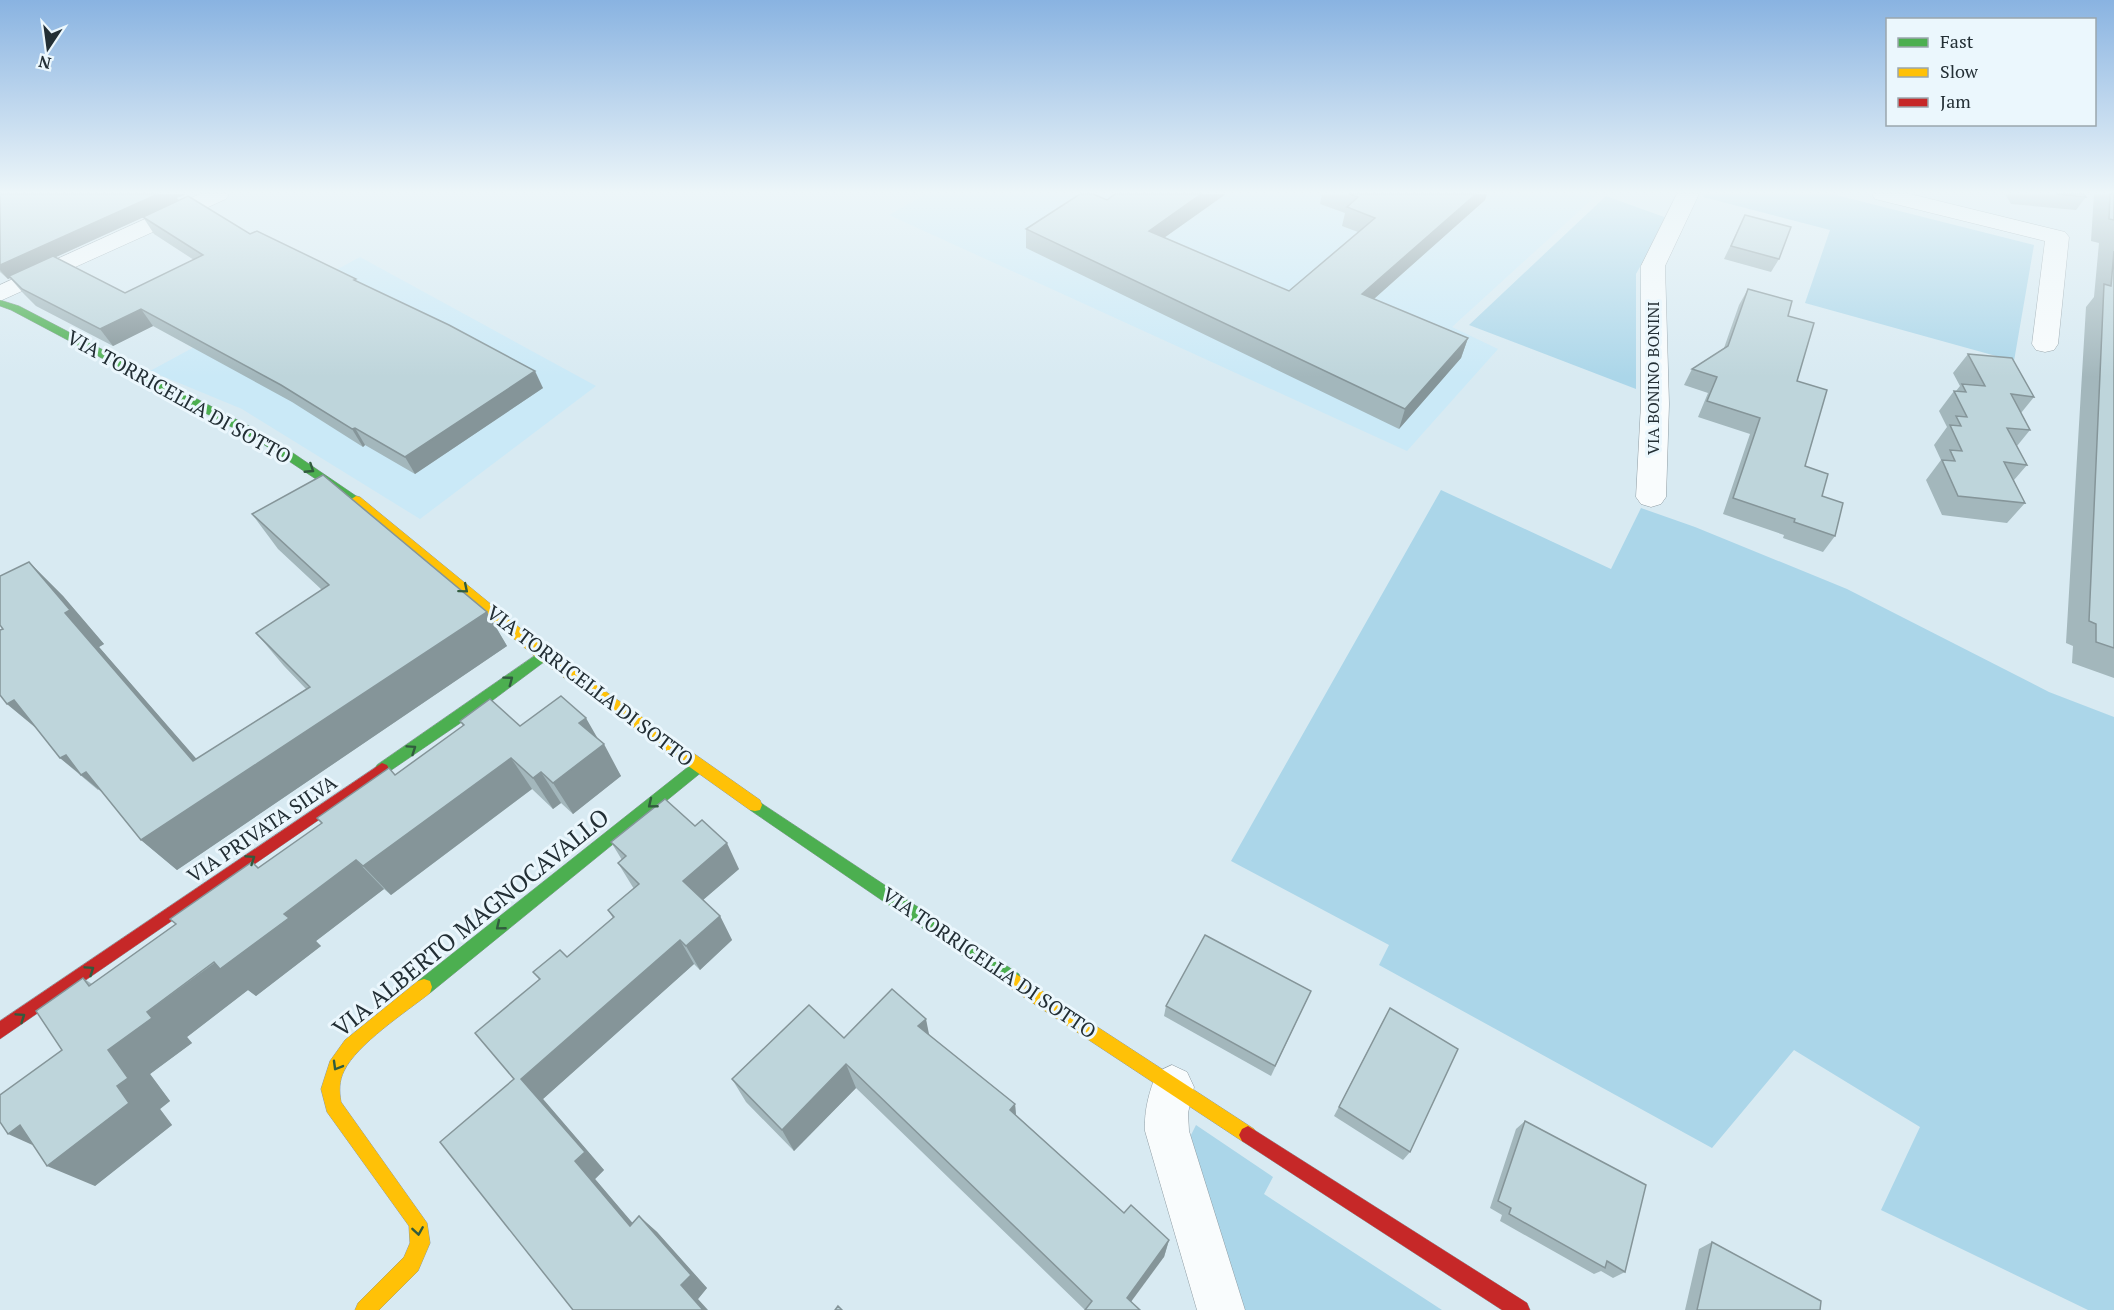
<svg xmlns="http://www.w3.org/2000/svg" width="2114" height="1310" viewBox="0 0 2114 1310" font-family="'PT Serif',serif">
<rect width="100%" height="100%" fill="#d8eaf2"/>
<g fill="#cae9f7">
<path d="M926,194h672l-146,133 46,22 -91,102 -518,-236z"/>
<path d="M360,257l236,129 -176,133 -178,-110 -92,-38z"/>
</g>
<g fill="#abd6e9">
<path d="M1705,194h127l202,51 -20,116 -209,-58 25,-73 -127,-33z"/>
<path d="M1606,196l61,22 -31,56v115l-167,-64z"/>
<path d="M1441,490l170,79 30,-61 54,19 152,62 202,103 65,25v593h-26l-207,-100 39,-83 -126,-77 -82,98 -333,-183 10,-20 -158,-84z"/>
<path d="M1196,1125l77,52 -9,17 178,116h-200l-56,-165z"/>
</g>
<g fill="none" stroke-linecap="round" stroke-linejoin="round">
<defs>
<g id="street">
<path d="M200,194h29l-3,5 -226,102v-16z"/>
<path d="M1677,194h22l-34,72 4,138 -3,93 -5,7 -10,3 -10,-3 -5,-7 5,-93v-138z"/>
<path d="M1872,194h38l155,38 4,5 -11,107 -4,6 -9,2 -9,-2 -4,-6 13,-103 -170,-42z"/>
<path d="M1172,1065l15,7 7,15 -6,26 1,18 56,179h-48l-52,-179c-1,-21 4,-39 12,-59z"/>
</g>
<g id="fast">
<path d="M0,300l19,6 249,130 94,64 -6,4 -4,-1 -92,-61 -249,-132 -11,-4z"/>
<path d="M543,650l5,1 2,4 -2,4 -67,50 -94,64 -5,2 -5,-2 -2,-4 2,-4z"/>
<path d="M698,761l5,2 2,4 -2,4 -273,222 -6,2 -6,-2 -2,-6 2,-6 275,-218z"/>
<path d="M755,799l264,175 2,6 -2,6 -6,2 -6,-2 -257,-176 -2,-5 2,-5z"/>
</g>
<g id="slow">
<path d="M356,496l4,1 188,154 212,149 2,5 -2,5 -5,1 -5,-1 -212,-151 -186,-156 -2,-3z"/>
<path d="M1013,972l241,157 3,6 -3,6 -6,3 -6,-3 -235,-155 -2,-6 2,-6z"/>
<path d="M424,979l6,2 2,6 -2,6c-24,19 -73,51 -86,78 -5,10 -5,20 -3,31l86,121 3,20 -12,28 -39,39h-24l3,-7 46,-46 6,-14 -1,-17 -82,-114 -6,-23 9,-28 15,-21 73,-59z"/>
</g>
<g id="jam">
<path d="M382,763l5,2 2,4 -2,4 -387,266v-18z"/>
<path d="M1248,1126l279,177 3,7h-28l-260,-169 -3,-6 3,-6z"/>
</g>
</defs>
<use href="#street" stroke="#8f9ca3" stroke-width="1"/>
<use href="#fast" stroke="#8f9ca3" stroke-width="1"/>
<use href="#slow" stroke="#8f9ca3" stroke-width="1"/>
<use href="#jam" stroke="#8f9ca3" stroke-width="1"/>
<use href="#street" fill="#f9fcfd" fill-rule="evenodd"/>
<use href="#fast" fill="#4caf50" fill-rule="evenodd"/>
<use href="#slow" fill="#ffc107" fill-rule="evenodd"/>
<use href="#jam" fill="#c62828" fill-rule="evenodd"/>
</g>
<g fill="#a3b7bc" fill-rule="evenodd">
<path d="M0,194l177,4 2,3 71,33 108,48 185,106 -128,86 -50,-29 -2,2 -71,-45 -139,-76 -40,20 -77,-40 -13,-13 -13,-15 -2,1 -8,-7zM143,217l11,17 40,26 -69,33 -70,-36z"/>
<path d="M1322,194h165l-2,6 -111,99 94,39 -7,20 -62,71 -373,-181v-19l139,9 124,53 69,-59 -16,-6 3,-13 -25,-9z"/>
<path d="M2005,194h79l2,3 -10,13 -65,-6z"/>
<path d="M2094,194h20v484l-42,-15 1,-17 -7,-3 20,-336 8,-10 5,-54 -8,-2z"/>
<path d="M1745,215l34,44 -8,13 -47,-13z"/>
<path d="M1748,289l40,27 9,65 8,85 17,30 13,40 -12,16 -40,-14 1,-3 -61,-21 27,-80 -52,-17 10,-24 -24,-8 8,-16 32,-21 15,-43z"/>
<path d="M1968,354l66,43 -13,16 9,17 -13,16 10,19 -13,15 11,23 -18,20 -65,-8 -16,-35 15,-20 -7,-15 13,-18 -8,-16 15,-20h2l4,-5 -7,-13z"/>
<path d="M252,514l235,98 20,34 -330,224 -36,-30 -37,-46 -5,-5 -1,1 -38,-32 -23,-29 -30,-25 -4,-75 26,-67 34,34 41,48 -5,3 97,112 110,-70 -22,-23 -28,-33 66,-43 -44,-41z"/>
<path d="M460,721l60,5 78,13 23,37 -48,38 -12,-11 -8,6 -21,-20 -141,106 -7,-6 -68,52 5,5 -65,50 -8,-6 -61,47 5,6 -42,31 20,27 -10,8 12,16 -77,61 -33,-136 21,-72 9,6 84,-60 76,-62 7,6 136,-93 68,-49z"/>
<path d="M611,842l128,27 -36,31 17,16 12,24 -32,30 -6,-6 -151,135 61,71 -9,9 37,44 7,-7 18,16 50,56 -9,11 -125,11 -59,-231 25,-100 -6,-7 34,-15 46,-39 -5,-8 26,-21 -16,-26 4,-3z"/>
<path d="M1311,991l-40,85 -107,-60 2,-10z"/>
<path d="M1390,1008l20,144 -7,8 -69,-44z"/>
<path d="M929,1035l86,69 1,11 108,98 45,27 -5,17 -79,53 -229,-222 -62,63 -48,-49 -14,-23 112,-41z"/>
<path d="M1525,1121l100,151 -12,6 -12,-7 -7,3 -94,-53 2,-6 -12,-7 26,-79z"/>
<path d="M1712,1242l108,68h-135l14,-61z"/>
</g>
<g fill="#859599">
<path d="M158,194h29l-10,4 2,3 -171,78 -8,-9v-5z"/>
<path d="M1201,194h25l-79,56 2,-19z"/>
<path d="M1476,194h11l-2,6 -127,113 4,-19z"/>
<path d="M141,309l12,17 -40,20 -13,-17z"/>
<path d="M1468,338l-7,20 -62,71 6,-20z"/>
<path d="M535,371l8,17 -128,86 -10,-17z"/>
<path d="M355,428l10,17 -2,2 -11,-18z"/>
<path d="M29,562l34,34 41,48 -5,3 122,140 266,-175 20,34 -330,224 -36,-30 52,-79 -128,-148z"/>
<path d="M14,700l32,36 -39,-32z"/>
<path d="M586,718l16,28 2,-2 17,32 -48,38 -20,-31 26,-60z"/>
<path d="M66,755l58,48 -5,3 -59,-48z"/>
<path d="M511,758l21,31 -141,106 -28,-29z"/>
<path d="M541,772l20,31 -8,6 -20,-31z"/>
<path d="M727,843l12,26 -43,37 -13,-25z"/>
<path d="M356,860l28,29 -68,52 5,5 -65,50 -8,-6 -61,47 5,6 -42,31 20,27 -10,8 12,16 -77,61 -48,-20 70,-80 -9,-36 39,-38z"/>
<path d="M720,916l12,24 -32,30 -14,-24z"/>
<path d="M680,940l14,24 -151,135 61,71 -9,9 53,62 -18,-15 -55,-65 -54,-82z"/>
<path d="M926,1019l5,25 -13,-18z"/>
<path d="M846,1064l10,24 -62,63 -12,-21z"/>
<path d="M1015,1104l2,23 -7,-17z"/>
<path d="M20,1125l37,31 -49,-22z"/>
<path d="M639,1216l18,16 50,56 -9,11 10,11h-5l-22,-25z"/>
<path d="M1169,1240l-5,17 -39,53 2,-12z"/>
</g>
<g fill="#bed5db" stroke="#859599" stroke-width="1.5">
<path d="M0,194h158l-158,71z"/>
<path d="M1080,194h13l14,6 8,-6h86l-52,37 140,60 86,-73 -28,-11 11,-10 -9,-3h127l-114,100 106,44 -63,71 -379,-180z"/>
<path d="M2056,194h28l2,3z"/>
<path d="M2110,194h4v26l-5,-1z"/>
<path d="M188,196l62,38 7,-3 99,48 -2,1 95,45 86,46 -130,86 -50,-29 -3,1 -71,-44 -140,-76 -41,20 -78,-40 -13,-13 44,-20 72,37 78,-38 -60,-38z"/>
<path d="M1745,215l46,12 -12,32 -48,-13z"/>
<path d="M2114,251v397l-18,-6v-18l-7,-3 15,-337 7,2z"/>
<path d="M1748,289l44,12 -4,15 26,7 -17,58 30,9 -22,76 23,8 -6,22 21,7 -8,33 -41,-14 1,-3 -62,-21 27,-80 -53,-17 10,-24 -25,-8 36,-23z"/>
<path d="M1968,354l44,4 22,39 -23,-3 19,36 -23,-2 20,37 -23,-3 21,41 -67,-7 -16,-36 13,1 -5,-11 12,1 -12,-26 11,1 -5,-10 11,1 -13,-26 12,1 -4,-8 23,2z"/>
<path d="M323,475l164,137 -346,228 -55,-68 -5,3 -15,-20 -6,3 -46,-58 -7,4 -7,-9v-65l3,-1 -3,-4v-49l29,-14 41,48 -5,3 128,148 117,-74 -54,-54 73,-48 -77,-71z"/>
<path d="M561,696l25,22 -7,5 25,21 -51,39 -12,-11 -8,6 -22,-20 -148,108 -7,-6 -72,54 5,4 -69,51 -6,-7 -67,50 5,6 -44,32 20,28 -11,8 12,17 -82,63 -27,-41 -12,9 -8,-12v-27l62,-45 -26,-39 47,-33 6,8 87,-62 -6,-5 82,-57 6,6 64,-45 -5,-5 72,-50 6,7 69,-50 -4,-4 30,-22 30,27z"/>
<path d="M665,799l30,27 7,-6 25,23 -44,38 37,35 -34,30 -6,-6 -159,139 64,73 -10,9 55,65 9,-10 52,59 -10,10 22,25h-130l-133,-168 74,-63 -39,-46 65,-54 -7,-7 27,-22 7,7 47,-40 -6,-7 31,-26 -21,-21 8,-7 -15,-14z"/>
<path d="M1205,935l106,56 -36,75 -109,-60z"/>
<path d="M892,989l34,30 -8,7 97,78 -5,6 114,103 7,-8 38,35 -42,58 13,12h-55l7,-9 -246,-237 -64,66 -50,-51 77,-74 35,33z"/>
<path d="M1390,1008l68,41 -48,103 -71,-45z"/>
<path d="M1525,1121l121,64 -21,87 -18,-11 -2,7 -96,-54 2,-6 -13,-7z"/>
<path d="M1712,1242l109,59 -1,9h-123z"/>
<path d="M838,1306l4,4h-7z"/>
</g>
<defs><path id="oneway-chevron" d="M-2-3.5L2.5 0L-2 3.5" fill="none" stroke-width="1.6" stroke-linecap="round" stroke-linejoin="round" transform="scale(1.5)"/></defs>
<g stroke="#315c3e">
<use href="#oneway-chevron" transform="translate(310 469) rotate(33)"/>
<use href="#oneway-chevron" transform="translate(464 589) rotate(40)"/>
<use href="#oneway-chevron" transform="translate(509 680) rotate(-37)"/>
<use href="#oneway-chevron" transform="translate(412 749) rotate(-34)"/>
<use href="#oneway-chevron" transform="translate(652 804) rotate(141)"/>
<use href="#oneway-chevron" transform="translate(251 859) rotate(-34)"/>
<use href="#oneway-chevron" transform="translate(500 926) rotate(141)"/>
<use href="#oneway-chevron" transform="translate(90 970) rotate(-34)"/>
<use href="#oneway-chevron" transform="translate(21 1017) rotate(-34)"/>
<use href="#oneway-chevron" transform="translate(337 1066) rotate(120)"/>
<use href="#oneway-chevron" transform="translate(418 1231) rotate(81)"/>
</g>
<linearGradient id="sky" x2="0" y2="1"><stop stop-color="#89b3e1"/><stop offset="0.51" stop-color="#edf6f9"/><stop offset="1" stop-color="#edf6f9" stop-opacity="0"/></linearGradient>
<rect width="2114" height="377" fill="url(#sky)"/>
<g text-anchor="middle" stroke-width="6" stroke-linejoin="round" paint-order="stroke">
<g font-size="16" fill="#232f35" stroke="#ebf7fd">
<text transform="translate(1653 378) rotate(-90)" y="6">VIA BONINO BONINI</text>
</g>
<g font-size="20" fill="#232f35" stroke="#ebf7fd">
<text transform="translate(179 397) rotate(29)" y="7">VIA TORRICELLA DI SOTTO</text>
<text transform="translate(590 686) rotate(37)" y="7">VIA TORRICELLA DI SOTTO</text>
<text transform="translate(262 829) rotate(-34)" y="7">VIA PRIVATA SILVA</text>
<text transform="translate(989 963) rotate(34)" y="7">VIA TORRICELLA DI SOTTO</text>
</g>
<g font-size="24" fill="#232f35" stroke="#ebf7fd">
<text transform="translate(471 923) rotate(-39)" y="8">VIA ALBERTO MAGNOCAVALLO</text>
</g>
</g>
<rect x="1886" y="18" width="210" height="108" fill="#ebf7fd" stroke="#9ba7ad" stroke-width="1.5"/>
<rect x="1898" y="38" width="30" height="9" fill="#4caf50" stroke="#9ba7ad" stroke-width="1.5"/>
<text x="1940" y="48" font-size="18" fill="#232f35">Fast</text>
<rect x="1898" y="68" width="30" height="9" fill="#ffc107" stroke="#9ba7ad" stroke-width="1.5"/>
<text x="1940" y="78" font-size="18" fill="#232f35">Slow</text>
<rect x="1898" y="98" width="30" height="9" fill="#c62828" stroke="#9ba7ad" stroke-width="1.5"/>
<text x="1940" y="108" font-size="18" fill="#232f35">Jam</text>
<g transform="translate(48 48) rotate(193)" stroke="#ebf7fd" stroke-width="4.5" paint-order="stroke">
<path d="M0-4.5L10 22L0 15L-10 22Z" fill="#232f35"/>
<text y="-9" font-size="16" font-weight="bold" text-anchor="middle" fill="#232f35">N</text>
</g>
</svg>
